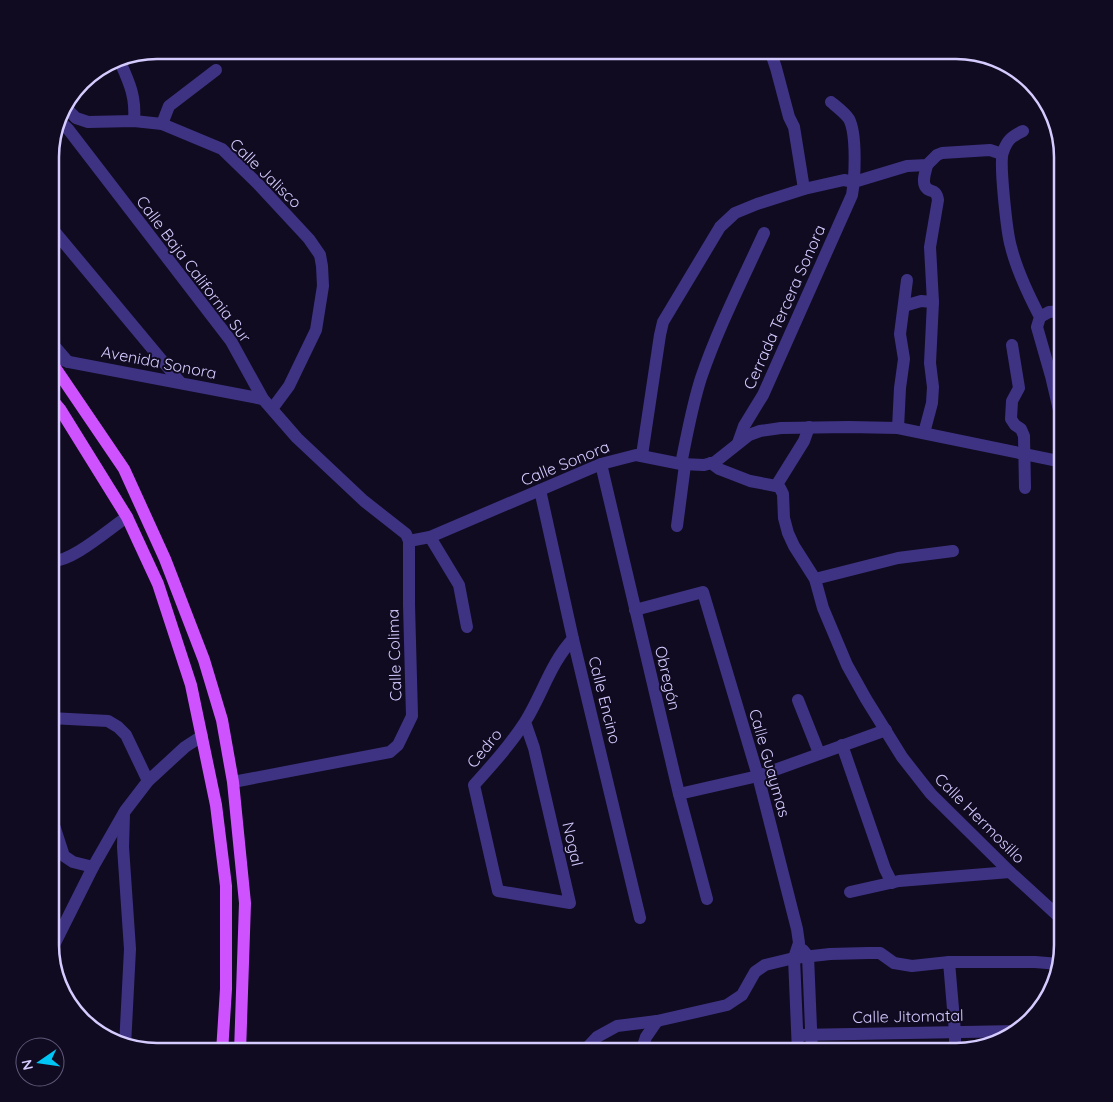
<svg xmlns="http://www.w3.org/2000/svg" width="1113" height="1102" viewBox="0 0 1113 1102" font-family="Quicksand,sans-serif">
<rect width="100%" height="100%" fill="#110b21"/>
<g fill="none" stroke-linecap="round" stroke-linejoin="round">
<g stroke="#3e3383" stroke-width="12">
<path d="M770,50l6,18 13,49 5,10 10,62"/>
<path d="M121,64c9,20 15,34 13,57"/>
<path d="M64,106l12,12 12,4 46,-1 28,3 60,25 35,34 52,56 11,16 2,11 1,20 -7,44 -27,56 -17,23"/>
<path d="M58,120l10,9 163,212 32,58 34,39 67,63 42,33 3,7v64l3,111 -14,29 -8,7 -157,30"/>
<path d="M162,124l7,-18 47,-36"/>
<path d="M1023,131c-11,5 -16,9 -20,21 -4,10 4,82 8,95 6,24 18,49 29,70l-3,10 14,49 12,51"/>
<path d="M50,226l130,156"/>
<path d="M904,306l17,-5 12,1"/>
<path d="M1040,317l9,-5 14,-1"/>
<path d="M50,341l18,21"/>
<path d="M1012,345l7,43 -7,13 -1,18 4,6 6,4 3,7 1,52"/>
<path d="M50,356l19,6 194,37"/>
<path d="M898,428l2,-40 4,-29 -4,-25 7,-54"/>
<path d="M924,433l8,-30 1,-16 -3,-24 3,-61 -3,-55 8,-47c-2,-13 -9,-6 -13,-14 -3,-6 1,-15 2,-21"/>
<path d="M738,443l6,-17 19,-31 89,-200c3,-17 5,-61 -3,-76 -4,-6 -12,-12 -18,-17"/>
<path d="M642,455l18,-120 3,-13 57,-95 15,-14 22,-9 47,-15 40,-9 10,2 53,-16 20,-1 10,-10 5,-2 48,-3 12,4"/>
<path d="M711,463l8,6 31,12 26,5 4,2 3,6 1,24 4,15 6,13 21,33 8,29 24,57 19,34 36,58 29,37 79,78 46,42 7,5"/>
<path d="M601,464l78,330 28,105"/>
<path d="M681,464c6,-29 11,-58 20,-86 17,-50 41,-97 63,-145"/>
<path d="M776,486l28,-45 5,-14"/>
<path d="M540,490l33,149 67,279"/>
<path d="M677,526l8,-61"/>
<path d="M430,537l29,48 8,42"/>
<path d="M409,541l21,-4 171,-73 35,-9 45,9 23,1 11,-3 34,-27 11,-4 21,-3 68,-1 49,1 165,34"/>
<path d="M50,561c20,3 60,-33 77,-44"/>
<path d="M815,579l83,-21 55,-7"/>
<path d="M635,610l68,-18 55,184 39,153 2,14 -5,15 4,94"/>
<path d="M798,700l21,53"/>
<path d="M50,718l58,3 10,6 8,8 22,46"/>
<path d="M525,722l9,26 36,155 -72,-12 -24,-106c18,-20 36,-40 51,-63 17,-27 26,-60 48,-83"/>
<path d="M842,745l43,124 7,14"/>
<path d="M679,794l79,-18 128,-46"/>
<path d="M50,813l14,43 9,6 20,5"/>
<path d="M124,813l-1,34 7,102 -5,97"/>
<path d="M850,892l49,-11 111,-9"/>
<path d="M803,950l5,6 4,96"/>
<path d="M51,951l42,-84 32,-56 23,-30 37,-34 17,-11"/>
<path d="M949,962l6,70v20"/>
<path d="M798,1035l220,-4"/>
<path d="M126,1046l48,6"/>
<path d="M583,1052l14,-15 20,-11 40,-5 70,-16 15,-10 13,-23 10,-7 29,-7 36,-4 38,-1h12l14,10 18,3 37,-4h86l24,2"/>
<path d="M641,1052l5,-15 11,-16"/>
</g>
<g stroke="#cf52ff" stroke-width="12">
<path d="M50,360l74,109 41,90 39,101 18,60 11,62 12,121 -5,149"/>
<path d="M50,397l10,12 67,108 31,67 33,101 25,120 10,81v103l-4,63"/>
</g>
</g>
<g text-anchor="middle" stroke-width="4" stroke-linejoin="round" paint-order="stroke">
<g font-size="16" fill="#d6cbff" stroke="#110b21">
<text transform="translate(266 173) rotate(44)" y="6">Calle Jalisco</text>
<text transform="translate(194 269) rotate(53)" y="6">Calle Baja California Sur</text>
<text transform="translate(784 307) rotate(-66)" y="6">Cerrada Tercera Sonora</text>
<text transform="translate(159 362) rotate(11)" y="6">Avenida Sonora</text>
<text transform="translate(565 463) rotate(-22)" y="6">Calle Sonora</text>
<text transform="translate(394 655) rotate(-92)" y="6">Calle Colima</text>
<text transform="translate(668 678) rotate(77)" y="6">Obregón</text>
<text transform="translate(605 700) rotate(76)" y="6">Calle Encino</text>
<text transform="translate(484 748) rotate(-51)" y="6">Cedro</text>
<text transform="translate(770 763) rotate(74)" y="6">Calle Guaymas</text>
<text transform="translate(980 818) rotate(45)" y="6">Calle Hermosillo</text>
<text transform="translate(573 844) rotate(77)" y="6">Nogal</text>
<text transform="translate(908 1016) rotate(-1)" y="6">Calle Jitomatal</text>
</g>
</g>
<path d="M0 0H1113V1102H0ZM157 59H956A98 98 0 0 1 1054 157V945A98 98 0 0 1 956 1043H157A98 98 0 0 1 59 945V157A98 98 0 0 1 157 59Z" fill="#110b21" fill-rule="evenodd"/>
<path fill="none" stroke="#d6cbff" stroke-width="2.5" d="M157 59H956A98 98 0 0 1 1054 157V945A98 98 0 0 1 956 1043H157A98 98 0 0 1 59 945V157A98 98 0 0 1 157 59Z"/>
<g transform="translate(40 1062) rotate(257)"><circle r="24" fill="#110b21" stroke="#60587a"/>
<path d="M0-4L9 19L0 12L-9 19Z" fill="#00c6f6"/>
<text y="-8" font-size="14" font-weight="bold" text-anchor="middle" fill="#d6cbff">N</text>
</g>
</svg>
